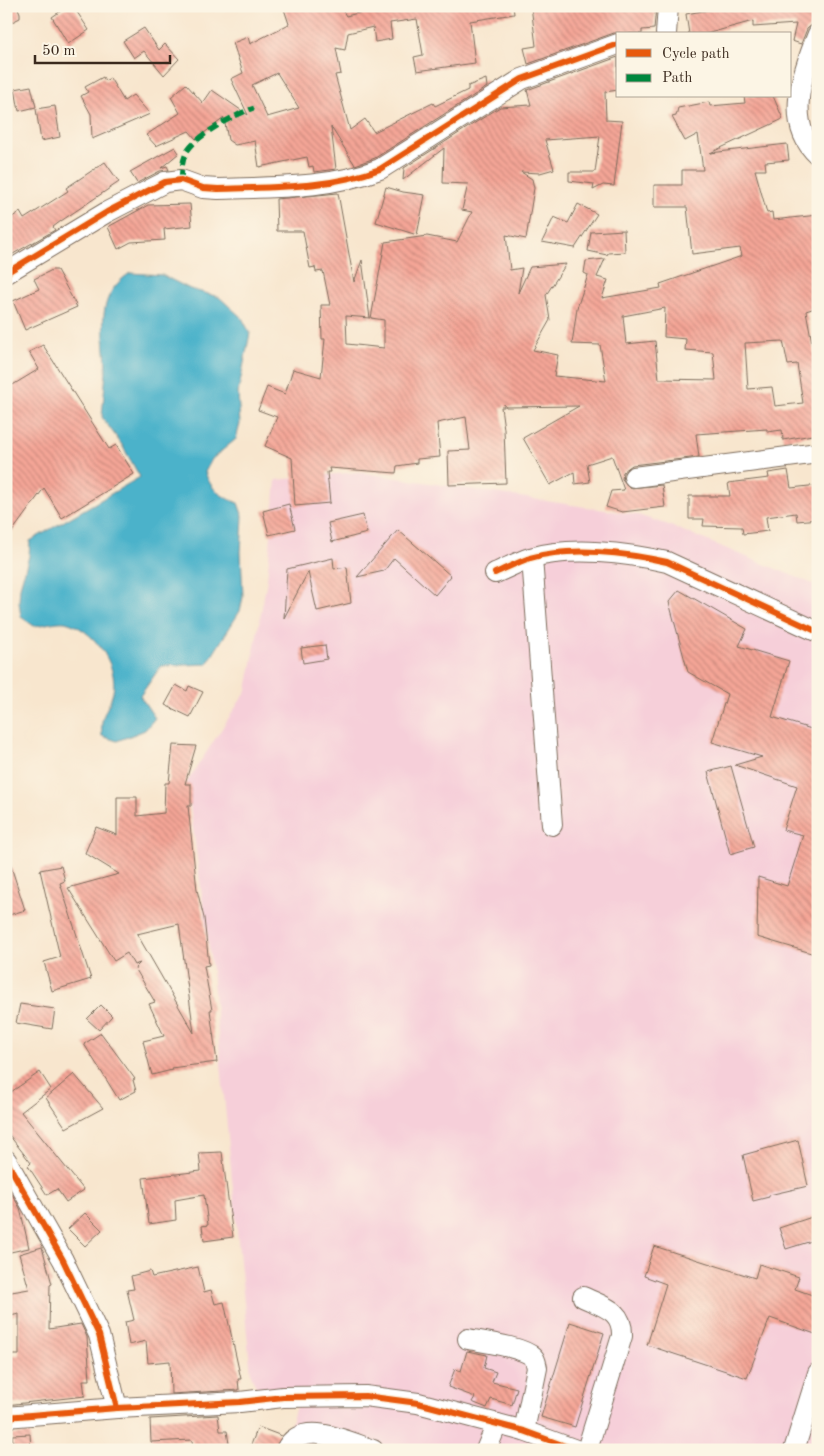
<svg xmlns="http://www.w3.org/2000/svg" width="824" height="1456" viewBox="0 0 824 1456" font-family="'Old Standard TT',serif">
<defs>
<pattern id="building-back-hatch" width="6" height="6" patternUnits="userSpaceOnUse" patternTransform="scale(1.25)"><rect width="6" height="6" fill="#f5a697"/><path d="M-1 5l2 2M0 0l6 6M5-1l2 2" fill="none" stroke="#c8877b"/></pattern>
</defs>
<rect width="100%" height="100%" fill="#fcf5e5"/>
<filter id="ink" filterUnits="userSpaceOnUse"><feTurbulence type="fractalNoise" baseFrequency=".02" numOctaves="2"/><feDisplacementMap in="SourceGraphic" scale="10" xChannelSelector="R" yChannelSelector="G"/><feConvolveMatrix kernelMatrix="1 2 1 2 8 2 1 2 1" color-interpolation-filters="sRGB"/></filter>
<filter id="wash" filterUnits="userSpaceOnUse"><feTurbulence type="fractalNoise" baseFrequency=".0096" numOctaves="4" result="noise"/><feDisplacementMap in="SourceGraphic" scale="20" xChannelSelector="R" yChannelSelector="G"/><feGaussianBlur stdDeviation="1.12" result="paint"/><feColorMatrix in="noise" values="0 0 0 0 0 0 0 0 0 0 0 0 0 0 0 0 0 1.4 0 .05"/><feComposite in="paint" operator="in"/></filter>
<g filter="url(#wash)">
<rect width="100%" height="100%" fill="#f8e6ce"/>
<path fill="#f6cfd9" d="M358,472l280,43 28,9 152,62v864h-536l17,-52 -41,-7 -7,-16 -39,-404 -25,-189 60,-92 20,-110 9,-100z"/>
<path fill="#4bb2ca" stroke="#436e74" d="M130,273l32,2 28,14 29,8 23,21 8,15 -12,60 2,31 -4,15 -24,20 -7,13c6,18 15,24 33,31l5,14 -2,35 2,45 -3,14 -33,53 -46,2 -21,30 15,22 -10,12 -28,11 -15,-5c-2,-24 6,-24 11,-44 6,-28 -21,-64 -48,-70 -9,-1 -22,3 -31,4l-13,-9 -2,-15 1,-15 9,-31 1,-15 110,-64 -18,-32 -20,-28c1,-15 3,-31 4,-46 0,-38 -14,-73 24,-98z"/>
<g id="blocks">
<g fill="url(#building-back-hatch)" fill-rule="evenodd">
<path d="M6,6h11l3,7v5l-14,7z"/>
<path d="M68,6h5l16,24 -21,14 -16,-27z"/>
<path d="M283,6h57l6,10 41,-10h126l1,8 -44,7 5,42 -58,8 -3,-14 9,-2 -6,-36 -27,4 2,16 -17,3 -2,-15 -25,6 -3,17 -9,-2 5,26 -6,1 15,55 15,-11 9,13 59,-29 2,3 33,-16v-4l18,-7 1,8 -112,71 -20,7 -24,-38 5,42 -22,3 -1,-6 -4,1 -2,-10 -48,10 -4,-26 -20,4 -7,-5 -4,-22 -28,21 -7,-8 -33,15 -10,-11 34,-22 -9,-16 15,-13 17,19 9,-13 36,25 -17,-36 12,-6 -10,-30 15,-6 2,7 39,-20zM277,73l22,35 -32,9 -15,-32z"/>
<path d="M531,6h125l-2,23 -12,1v4l-28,-1 -86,31 -4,-16 12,-2z"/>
<path d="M730,6h9l1,4 76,-4v8l-2,9 -7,6 -6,15 -9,-3 4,-17 -43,3v-6l-47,13h-17l-3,-20z"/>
<path d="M144,28l15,22 6,-6 14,15 -15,16 -20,-24 -10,7 -11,-17z"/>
<path d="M618,57v33l-13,2 1,28 16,1 -8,65 -11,-1 -10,5 1,-6 -25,-3v-9h26l5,-36 -55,4 9,29 -14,4 -19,-1 11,7 2,9 -8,51 -20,-4 4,35 12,-2 -4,25 12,-26 36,-3 -20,31 4,25 -17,30 25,5 -4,21 52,5 -6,-36 -28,-1 5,-36 11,-33 -4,-2 2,-12 19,-2 -8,18 11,3 -6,18 59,-10 -1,-4 82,-28 -2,-8 -48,6 -5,-47h-33v-22h28v-15h21l-5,-36 -13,7 -13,-24 4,-1 2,-8 31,-6 1,4 35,-3 -1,-7h29l10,23 -73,34 77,-9 2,16 -24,2 1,8h-11l12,43 5,-1 1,8 45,-5v92l-12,4 12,63v60l-35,6 -1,-10 -15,2v-3l-71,5 3,23 -67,8 -9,7 -1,7 8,9 32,-3 3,22 -43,5 -16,-5 5,-16 13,-1 -12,-34 -25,8 3,18 -15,2 -1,-12 -24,13 -27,-47 56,-32 -73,1 -2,-3v3h-3l3,22 2,54 -57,2 -1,-34 22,-1 -4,-33 -29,6 3,34 -23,2v4l-20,3 -1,7 -67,-5 1,4h-3l3,31 -35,3 -3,-48 -27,-12 12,-29 -19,-7 9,-23 18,7 8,-25 28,8 4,-38h-3l-1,-34h9l-7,-34 -7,1 -1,-5 -5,1 -7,-37h-26l-1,-32 62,-6 16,89 8,-22 8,58 -24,-2 1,28 37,4v-28l-13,-2 14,-76 42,-6 30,6 15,-30 -10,-2 6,-26 -25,-1 1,-35 -41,32 1,-12 96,-61 31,-2 -4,-15zM665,308l-1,29 22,2 -1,11 28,2 3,28 -57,-1 -4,-38 -29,3 -3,-28zM783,341l5,24 9,-1 6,39 -28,3 -3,-19 -24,2 -3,-46z"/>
<path d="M103,77l2,4 5,-3 14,23 9,-6 17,19 -58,25 -1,-25 -10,-18 7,-4 -3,-5z"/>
<path d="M31,86l5,21 -17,4 -4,-22z"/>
<path d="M55,106l5,31 -19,4 -5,-32z"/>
<path d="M175,147l4,6 -18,15 6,-2 2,4 -9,1 -23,12 -7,-11z"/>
<path d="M105,162l14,20 -58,39 -8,6 2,3 -49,28v-37l14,-9 4,7 44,-28 -2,-3z"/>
<path d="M386,187l17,5 22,3 -8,40 -41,-13z"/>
<path d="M190,204l2,22 -28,3 1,11 -34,2 -13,7 -10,-22 40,-22z"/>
<path d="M578,204l19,10 -22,34 -33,-6 12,-25 14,6z"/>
<path d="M624,230l1,22 -17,1 -1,2 -19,-4 3,-19z"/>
<path d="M52,270h5l20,37 -52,23 -12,-29 26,-12 -5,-10z"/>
<path d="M43,345l66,104 7,-4 18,29 -72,44 -18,-30 -38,52v-151l33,-20 -10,-17z"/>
<path d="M788,470l3,18 27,-3v34l-21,2 -1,-8 -30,4 2,14 -25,3 -1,-7 -39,-1 1,-7h-15v-23h41l-2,-13 41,-5 -1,-5z"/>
<path d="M289,504l6,25 -26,6 -6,-24z"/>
<path d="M363,515l4,18 -35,9 -4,-19z"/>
<path d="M398,530l53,46 -16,19 -41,-37 -10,13 -27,6z"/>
<path d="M333,558l1,11 13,-2 4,36 -34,8 -9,-39 -24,46 3,-49z"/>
<path d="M679,590l68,39 -8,17 50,15 -17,56 46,14v224l-61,-18 1,-60 29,9 16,-51 -20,-5 14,-44 -62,-21 27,-8 -50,-15 15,-48 -39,-22 -19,-70z"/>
<path d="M325,645l2,14 -24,4 -2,-15z"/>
<path d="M176,685l11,6 2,-5 14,6 -13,25 -25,-12z"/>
<path d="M173,745l23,1 -11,38h6v22h-3l9,84 7,28 5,47 -5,1 8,44h-2l7,52 -46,6 1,2 -20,5 -9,-34 21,-5 -15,-32 6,-2 -20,-34 5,-5 -6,2 -7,-12 -13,8 -46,-73 51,-14 -34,-21 11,-26 21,8v-38h20v19l27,-3 1,-30h4zM179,924l15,109 -57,-99z"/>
<path d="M731,766l23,81 -24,7 -22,-82z"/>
<path d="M6,860h3l16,50 -19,6z"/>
<path d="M61,866l4,15 -5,2 31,96 -39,12 -8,-29 16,-5 -20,-87z"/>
<path d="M20,1004l35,5 -3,20 -36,-6z"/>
<path d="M101,1005l11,11 -13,14 -12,-11z"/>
<path d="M101,1033l34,46 -2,1 3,11 -17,9 -35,-56z"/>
<path d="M40,1072l11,17 -30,23 63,78 -18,12 -9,-13 -10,6 -19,-29 3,-3 -25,-32v-38l2,1z"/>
<path d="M74,1074l29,34 -37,20 -20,-30z"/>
<path d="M798,1140l10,46 -39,9v2l-16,4 -10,-46z"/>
<path d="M222,1152l11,85 -29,4 -2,-15 6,-1 -4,-30 -29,5 1,20 -27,4 -6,-46 58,-7 -2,-18z"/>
<path d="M6,1184l14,24 9,40 -23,5z"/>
<path d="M85,1213l17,17 -17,16 -17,-17z"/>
<path d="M818,1215v24l-32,10 -7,-21z"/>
<path d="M654,1246l101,32 4,-14 40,13 -4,12 23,8v38l-48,-17 -23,60 -100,-33 19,-61 -22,-8z"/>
<path d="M42,1247l10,37 -2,1 -1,44 32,-5 6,13 3,43h-7l2,16 -79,9v-50h13v-41l-13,3v-24l23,-4 -10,-35z"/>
<path d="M198,1267l6,25 7,-2 4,14 9,-2 17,77h-3l1,11 -68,4 -1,-33 -22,2 -2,-22 -17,4 -4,-23 9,-2 -7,-30 7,-1 -3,-13 19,-5 2,6z"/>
<path d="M570,1322l34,11 -29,94 -34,-10z"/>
<path d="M467,1351l20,4 -3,13 12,4 -4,10 25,6 -5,17 -21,-6 -4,9 -15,-6 3,-5 -27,-10 7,-18 6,2z"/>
<path d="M218,1415l2,16h7l3,19h-37l-1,-10 -41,2 -1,-23z"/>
<path d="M258,1427l24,9 -8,14h-25z"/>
<path d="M30,1434l1,16h-17l-2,-15z"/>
</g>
</g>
</g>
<g filter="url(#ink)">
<use href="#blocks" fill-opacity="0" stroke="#7d6c5c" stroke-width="1"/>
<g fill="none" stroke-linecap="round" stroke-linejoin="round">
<defs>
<g id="minor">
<path d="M666,34l2,-28"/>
<path d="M818,34c-15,37 -35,89 0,121"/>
<path d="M6,273l101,-61 58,-30 16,-2 22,8 15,1c55,-2 109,0 162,-20l142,-90 96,-35"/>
<path d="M634,477l184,-24"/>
<path d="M532,558l20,267"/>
<path d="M495,573c12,-5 23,-11 35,-15 41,-12 97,-5 137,4l151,70"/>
<path d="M6,1160l57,100 36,75 18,73"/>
<path d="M583,1297c21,10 40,13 39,39l-35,114"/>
<path d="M468,1339c16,3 55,8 65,18 3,3 3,7 4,11l-13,63"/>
<path d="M6,1417l111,-9 123,-6 43,-5 82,-1 53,7 106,28 52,19"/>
<path d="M286,1450c15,-32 62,-8 87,0"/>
<path d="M486,1450l11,-26"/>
<path d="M794,1450l24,-77"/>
</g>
</defs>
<use href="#minor" stroke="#7d6c5c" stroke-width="22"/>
<use href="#minor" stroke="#fff" stroke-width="20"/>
<path stroke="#00873e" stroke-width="5" stroke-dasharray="10 5" stroke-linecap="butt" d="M181,180c1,-10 1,-22 7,-30 11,-16 48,-36 66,-42"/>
<defs>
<g id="cycleway">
<path d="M6,273l101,-61 58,-30 16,-2 22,8 15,1c55,-2 109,0 162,-20l142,-90 96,-35"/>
<path d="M495,573c12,-5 23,-11 35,-15 41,-12 97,-5 137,4l151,70"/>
<path d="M6,1160l57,100 36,75 18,73"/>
<path d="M6,1417l111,-9 123,-6 43,-5 82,-1 53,7 106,28 52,19"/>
</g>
</defs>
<use href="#cycleway" stroke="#fcf5e5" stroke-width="9"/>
<use href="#cycleway" stroke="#e8590c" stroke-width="6"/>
</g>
</g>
<rect width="824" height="1456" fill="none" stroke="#fcf5e5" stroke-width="25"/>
<rect x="616" y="32" width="175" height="65" fill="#fcf5e5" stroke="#afa495"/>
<rect x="626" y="49" width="25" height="8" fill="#e8590c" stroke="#afa495"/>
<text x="662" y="58" font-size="15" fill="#3b2a1e">Cycle path</text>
<rect x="626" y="74" width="25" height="8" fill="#00873e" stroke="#afa495"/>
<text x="662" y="82" font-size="15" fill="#3b2a1e">Path</text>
<path d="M35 55v8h135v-8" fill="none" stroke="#3b2a1e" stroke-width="2.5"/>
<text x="42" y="55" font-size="15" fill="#3b2a1e" stroke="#fcf5e5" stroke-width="4" paint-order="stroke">50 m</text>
</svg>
